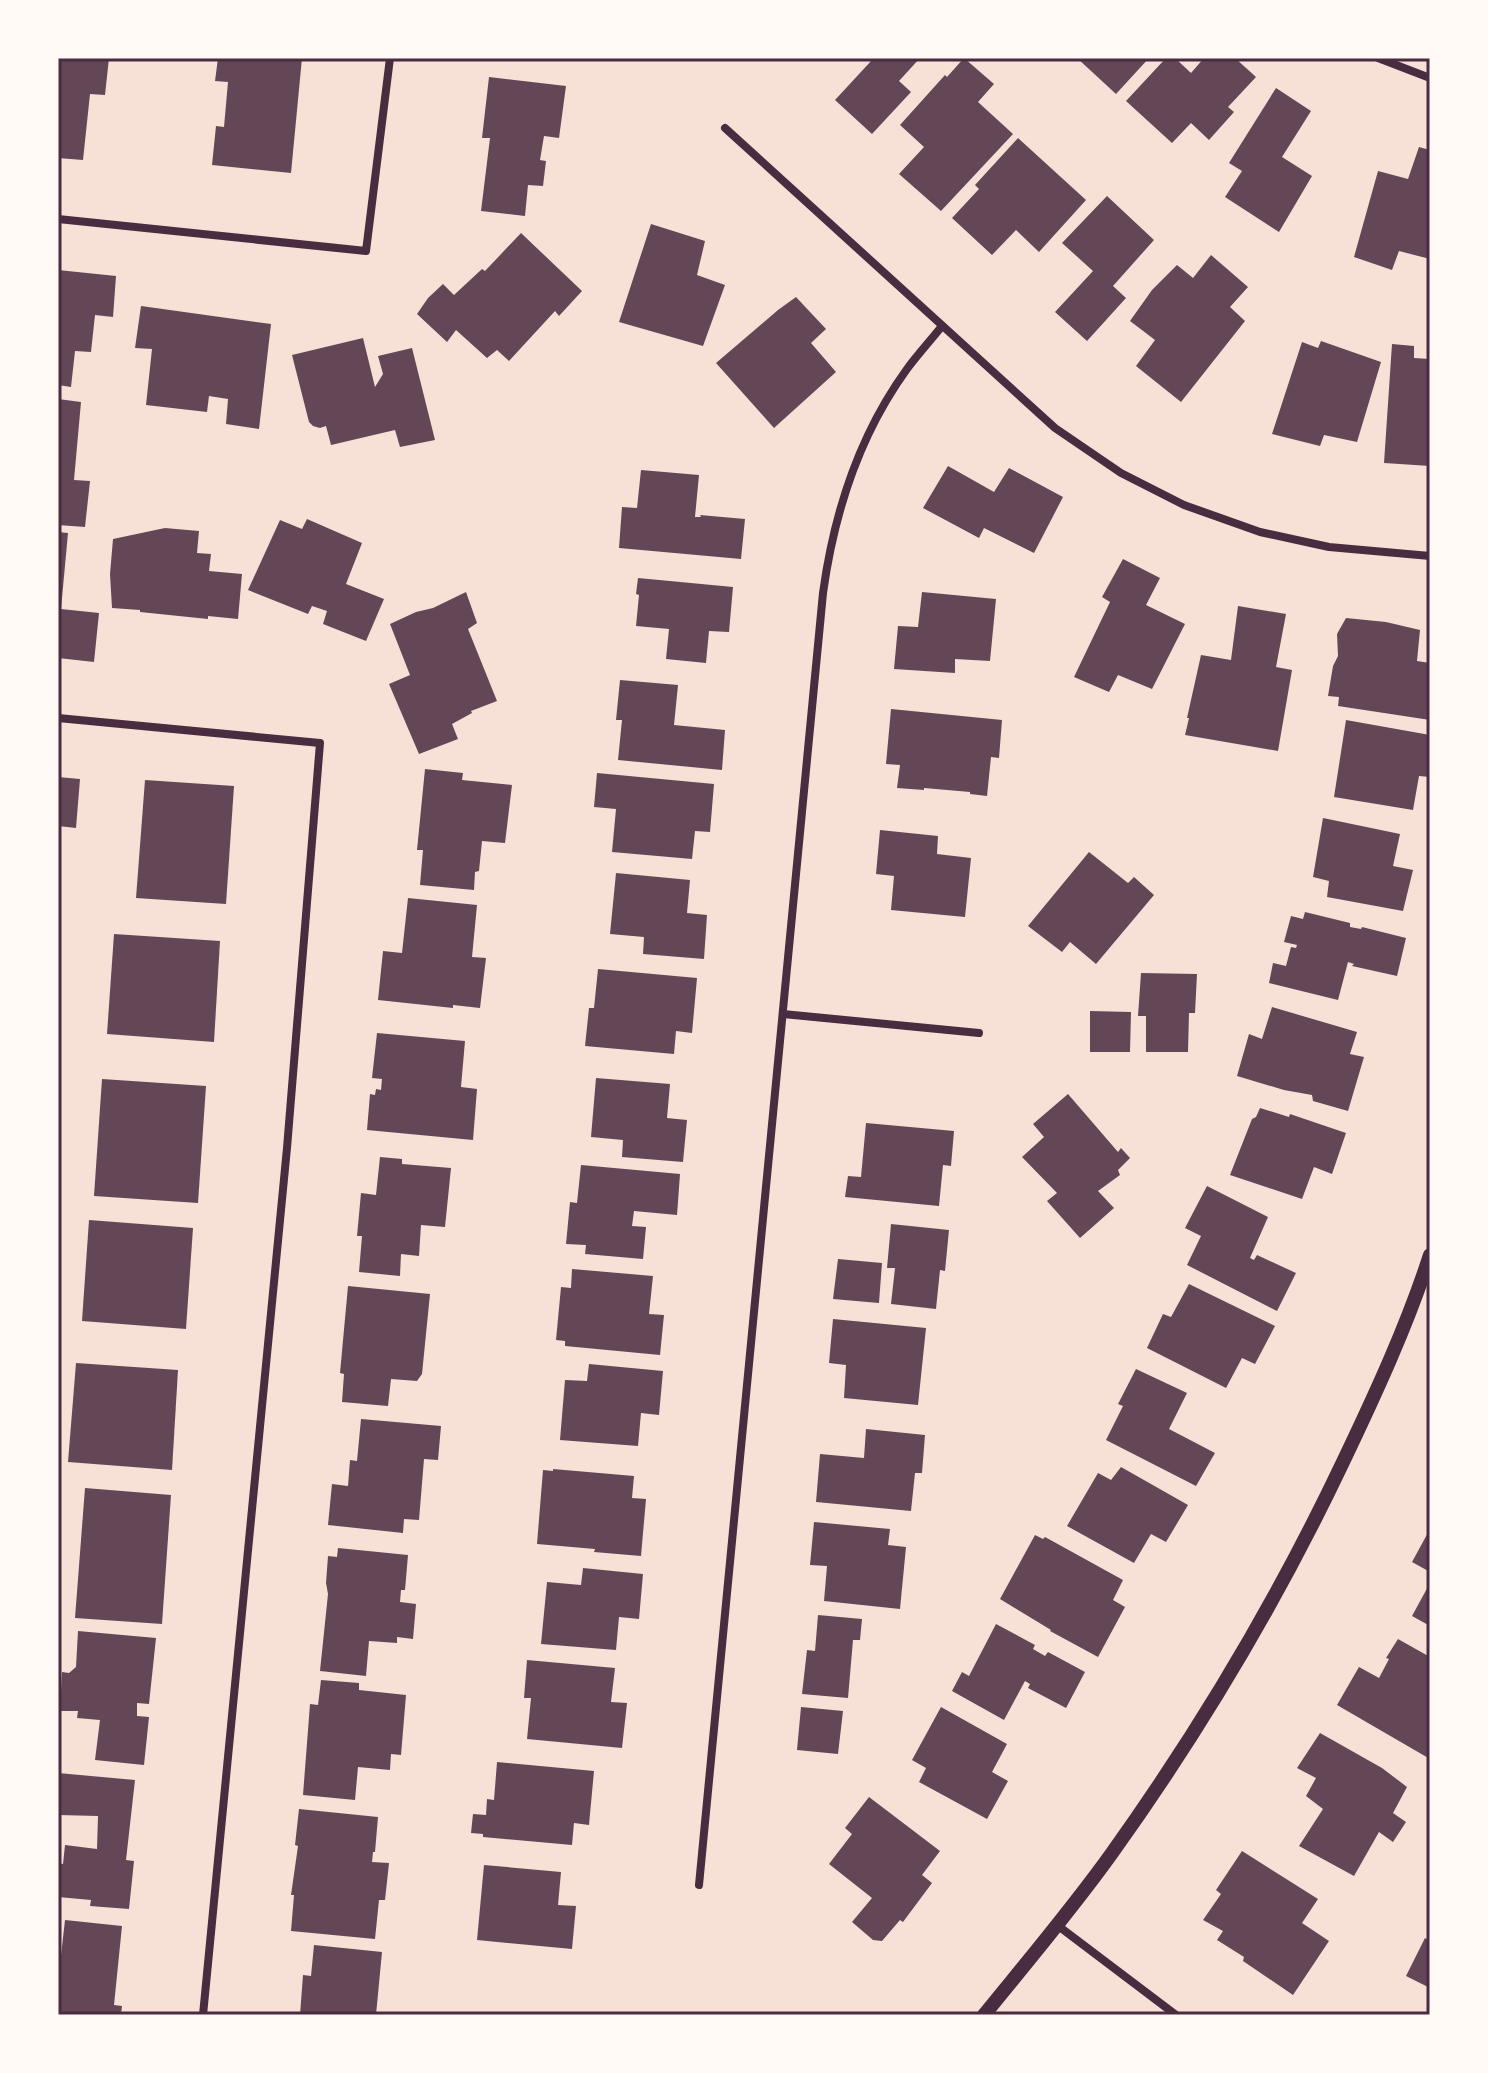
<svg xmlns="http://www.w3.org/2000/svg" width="1488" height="2073" viewBox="0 0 1488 2073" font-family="'Source Sans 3',sans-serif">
<rect width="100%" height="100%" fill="#f7e1d7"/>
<g fill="#644757">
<path d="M58,58h51l-4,37 -15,-1 -7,66 -25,-2z"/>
<path d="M218,58h84l-11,115 -79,-8 4,-39 8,1 4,-45 -13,-1z"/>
<path d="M869,58h51l-21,23 12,11 -39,42 -37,-34 37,-40z"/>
<path d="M964,58l30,26 -16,18 35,32 -72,77 -42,-37 25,-27 -24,-22 45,-50 2,2z"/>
<path d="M1077,58h72l-33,36z"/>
<path d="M1166,58h9l16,15 13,-15h31l21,19 -28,30 6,5 -25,28 -18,-17 -19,20 -46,-42z"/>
<path d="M489,77l77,9 -7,52 -15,-2 -4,24 6,1 -3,25 -15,-1 -3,31 -44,-5 9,-73h-8z"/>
<path d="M1276,88l35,23 -29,46 30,19 -33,56 -54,-35 17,-26 -13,-8z"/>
<path d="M1018,138l68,62 -47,52 -23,-22 -24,25 -40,-37 27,-29 -4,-4z"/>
<path d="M1419,147l11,3v109l-31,-8 -7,19 -38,-13 24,-86 30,8z"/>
<path d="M1107,196l47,44 -41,46 13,12 -39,43 -32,-29 38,-41 -31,-28z"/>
<path d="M651,224l54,17 -8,34 28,10 -22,61 -84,-24z"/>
<path d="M521,233l61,58 -23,25 -4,-5 -46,50 -12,-11 -10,8 -31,-28 -9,12 -30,-28 11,-16 15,-14 11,11 28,-26 3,2z"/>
<path d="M1211,255l37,32 -18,20 15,14 -64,81 -45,-36 19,-26 -25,-19 22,-31 25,-25 16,13z"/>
<path d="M58,270l58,6 -3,41 -18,-2 -4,37 -16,-1 -4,36 -13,-2z"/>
<path d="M796,297l30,32 -15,14 25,29 -62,56 -58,-65 62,-53z"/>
<path d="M141,306l130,18 -12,105 -33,-5 2,-25 -19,-3 -2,16 -61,-7 6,-56 -17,-1z"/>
<path d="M363,338l12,49 8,-13 -5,-18 34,-8 23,92 -35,7 -5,-17 -64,15 -5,-19 -6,2 -7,-2 -4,-4 -17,-67z"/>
<path d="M1321,341l60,21 -24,80 -33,-7 -4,11 -48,-12 30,-92 16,6z"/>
<path d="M1392,344l22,2v12l16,1v107l-46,-3z"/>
<path d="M58,399l23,3 -7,78 16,1 -5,46 -27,-2z"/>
<path d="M948,466l46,26 15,-24 54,29 -29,56 -50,-25 -5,10 -56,-30z"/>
<path d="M641,470l58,5 -4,42h6l-1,-2 45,4 -4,40 -122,-11 3,-41 15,1z"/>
<path d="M307,519l55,24 -16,41 38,15 -18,42 -43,-17 4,-13 -15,-5 -4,8 -60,-24 32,-70 22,9z"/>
<path d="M165,528l34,3 -2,22 14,1 -2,17 33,3 -4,45 -30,-3v3l-68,-7v-2l-28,-2 -2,-34 3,-35z"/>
<path d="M58,532l10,1 -7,76 38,4 -5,49 -36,-4z"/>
<path d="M1123,559l37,19 -14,27 39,19 -33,65 -34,-14 -9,17 -35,-15 36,-75 -8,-5z"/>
<path d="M638,578l95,9 -4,45 -20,-1 -3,32 -40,-4 3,-30 -33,-3 3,-31 -3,-1z"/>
<path d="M466,592l11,31 -9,6 29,72 -26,10 1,2 -20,11 6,15 -39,15 -30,-70 21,-9 -20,-51 26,-12 17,-4z"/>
<path d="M922,592l74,7 -6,62 -35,-2v14l-61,-4 4,-43 20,1z"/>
<path d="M1238,606l48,8 -10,53 16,3 -14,81 -93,-16 4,-17h-2l14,-63 30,5z"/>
<path d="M1346,618l40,4 34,8 -3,31 13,2v57l-92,-14 1,-9 -11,-1 5,-30 5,-10 -1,-22z"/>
<path d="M620,680l58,5 -4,40 51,5 -3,40 -104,-10 4,-40h-6z"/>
<path d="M891,709l111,11 -3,38 -8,-1 -4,39 -17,-2v-2l-46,-4v2l-27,-2 3,-23 -14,-1z"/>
<path d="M1346,720l84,15v42l-11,-1 -6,34 -79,-13z"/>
<path d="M425,769l38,4 -1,7 50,5 -7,58 -23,-2 -3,30 -4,1 -1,18 -54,-5 3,-35h-6z"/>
<path d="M597,773l117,11 -4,48 -15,-1 -3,28 -80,-7 4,-43 -22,-2z"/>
<path d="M58,777l22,2 -4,49 -18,-2z"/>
<path d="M145,780l89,6 -8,118 -90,-6z"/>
<path d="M1323,818l77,16 -7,32 20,4 -10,41 -76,-14 2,-16 -16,-4z"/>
<path d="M880,830l58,6 -1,18 34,4 -6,59 -74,-7 3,-34 -18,-2z"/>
<path d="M1089,852l39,31 6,-6 20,18 -58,69 -26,-22 -8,10 -34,-26z"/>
<path d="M616,873l74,7 -3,33 20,2 -3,44 -61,-5 1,-17 -34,-3z"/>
<path d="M408,898l69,7 -5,52 14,1 -6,50 -27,-3v3l-75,-8 5,-49 19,2z"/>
<path d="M1305,912l45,11v4l11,2 1,-2 44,11 -9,38 -45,-10 2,-2 -6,-2 -10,38 -69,-17 4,-20 13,3 5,-19 5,1 1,-3 -13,-3 7,-26 12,3z"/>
<path d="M114,934l106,7 -6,101 -107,-8z"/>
<path d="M598,969l99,9 -5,55 -16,-2 -2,23 -89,-8 4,-38h5z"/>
<path d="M1141,973l56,1 -2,39h-6l-1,39h-42v-36h-8z"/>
<path d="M1272,1007l85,25 -7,22 14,3 -16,54 -35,-10 -1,-6 -28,-5 -47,-14 12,-42 13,5z"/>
<path d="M1090,1011l41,1 -1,40h-40z"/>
<path d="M377,1033l88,8 -4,46 16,2 -4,51 -106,-10 3,-36 5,1 1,-6 5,1 1,-11 -10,-1z"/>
<path d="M596,1078l74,6 -3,34 20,2 -4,42 -61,-5 1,-17 -32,-3z"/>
<path d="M102,1079l104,7 -8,117 -104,-7z"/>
<path d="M1068,1094l50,58 3,-4 9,10 -12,12 2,5 -22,16 16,17 -34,30 -33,-37 10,-8 -35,-36 22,-20 -11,-13z"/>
<path d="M1260,1108l29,9 1,-3 56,19 -14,41 -18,-7 -12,32 -72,-24 22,-56 4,-2z"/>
<path d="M866,1123l88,8 -3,35 -8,-1 -4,41 -94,-9 3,-21 13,1z"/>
<path d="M380,1157l22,2v5l49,4 -6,59 -24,-2 -2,31 -18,-2 -1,22 -41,-4 3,-36h-5l4,-43 15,2z"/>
<path d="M581,1165l99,9 -3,41 -43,-4 -2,15 14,1 -3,32 -58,-5 1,-9 -20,-1 4,-42 7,1z"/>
<path d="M1207,1186l61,31 -18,41 4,2 3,-5 39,18 -19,38 -90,-46 14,-29 -16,-8z"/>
<path d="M89,1220l104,8 -7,101 -104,-8z"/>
<path d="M891,1224l58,6 -4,41 -5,-1 -4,39 -45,-5 4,-36h-8z"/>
<path d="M838,1259l44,4 -3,40 -46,-4z"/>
<path d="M572,1269l81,7 -4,38 15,1 -4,40 -95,-9v-5l-9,-1 5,-53 10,1z"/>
<path d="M1189,1284l86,42 -20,38 -13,-6 -16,30 -79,-40 16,-34 8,3z"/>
<path d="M348,1286l82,8 -8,80 -5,7 -26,-2 -3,27 -46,-4 2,-28 -4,-1z"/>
<path d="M833,1319l93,9 -8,77 -74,-7 2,-33 -17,-2z"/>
<path d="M76,1363l102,7 -6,100 -104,-8z"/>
<path d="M589,1364l74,7 -4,44 -18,-2 -3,33 -78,-6 5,-60 22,1z"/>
<path d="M1136,1369l51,24 -18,36 46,24 -19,33 -90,-46 17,-34 -5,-2z"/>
<path d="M361,1419l80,7 -3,34 -14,-1 -5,61 -15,-1 -1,14 -75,-8 4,-41 16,2 2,-26 7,1z"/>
<path d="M866,1429l59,6 -3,38h-7l-4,38 -95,-9 4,-48 44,4z"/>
<path d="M1121,1467l67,38 -22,37 -15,-8 -17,29 -67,-37 31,-53 13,7z"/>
<path d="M553,1469l81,7 -2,22 14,1 -5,57 -47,-4 1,-3 -58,-5 6,-74 10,1z"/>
<path d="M85,1488l86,7 -9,129 -87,-6z"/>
<path d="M814,1522l76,7 -2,16 18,2 -6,62 -76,-8 3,-35 -17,-1z"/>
<path d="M1430,1529v43l-18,-10z"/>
<path d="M1035,1535l8,4 2,-2 78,43 -10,20 12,7 -27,50 -48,-26 1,-1 -51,-31z"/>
<path d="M338,1548l70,7 -3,35h-4l-1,12 16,2 -3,35 -16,-2v6l-28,-2 -3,35 -46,-5 8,-77 -2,-11 2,-27 9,1z"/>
<path d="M583,1568l60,6 -4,45 -20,-2 -3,33 -75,-6 6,-62 34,3z"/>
<path d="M1430,1583v43l-18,-10z"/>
<path d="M818,1615l44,4 -2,21h-7l-5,58 -46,-4 5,-44 8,1z"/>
<path d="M996,1624l39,21 -2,4 12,7 3,-4 37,20 -19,36 -38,-20 2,-4 -5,-3 -21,39 -52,-29 10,-19 7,4z"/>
<path d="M78,1631l78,7 -7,66 -12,-1v13l12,1 -5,48 -49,-5 5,-40 -23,-2 1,-7h-18l2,-39 7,1 7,-6z"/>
<path d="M1398,1639l32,18v102l-93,-54 22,-38 20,11 10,-19 -3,-1z"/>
<path d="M527,1660l88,8 -4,34 16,1 -5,45 -95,-9 4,-41h-7z"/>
<path d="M321,1680l38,3v7l47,5 -5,60 -10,-1 -1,16 -32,-3 -3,33 -52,-5 7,-91 8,1z"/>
<path d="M801,1707l42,4 -5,43 -41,-4z"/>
<path d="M941,1707l66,37 -15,28 16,9 -21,38 -68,-37 7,-14 -14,-8z"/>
<path d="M1320,1733l62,35 25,19 -14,26 13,9 -13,20 -14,-10 -25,44 -55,-30 24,-37 -17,-13 10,-18 -19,-10z"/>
<path d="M497,1762l97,9 -5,54 -15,-2 -2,22 -89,-8v-3l-12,-1 2,-19 13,1 1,-16 7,1z"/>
<path d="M58,1773l77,7 -9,80 8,1 -5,48 -39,-3 1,-6 -33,-3v-34l5,1 2,-19 32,4 1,-33 -40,-1z"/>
<path d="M869,1797l71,54 -18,24 10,8 -29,39 -3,-2 -18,21 -9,-1 -21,-18 20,-24 -43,-34 23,-30 -7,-6z"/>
<path d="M299,1809l79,8 -3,35h-2l-1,10 17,1 -4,37h-6l-4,39 -84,-8 3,-36h-3l7,-49 -3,-1z"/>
<path d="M1242,1851l76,48 -16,24 27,18 -36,54 -50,-34 1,-4 -27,-17 6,-9 -20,-11 18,-26 -5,-4z"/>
<path d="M484,1865l77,7 -3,33 18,1 -4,43 -95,-9z"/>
<path d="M65,1920l57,6 -8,79 8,1 -1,9h-63v-33z"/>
<path d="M1425,1938l5,3v47l-24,-12z"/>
<path d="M314,1945l68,7 -6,63h-76l3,-40 8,1z"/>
</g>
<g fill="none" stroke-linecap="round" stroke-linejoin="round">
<g stroke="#4a2c40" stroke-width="8">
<path d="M1378,58l52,20"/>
<path d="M725,128l330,300 66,45 63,32 76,27 69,15 101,9"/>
<path d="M58,219l308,32 24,-193"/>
<path d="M58,718l262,25 -33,405 -84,867"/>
<path d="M783,1014l196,19"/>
<path d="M699,1885l124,-1292c11,-80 36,-158 84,-224 11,-15 24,-29 35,-43"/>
<path d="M1057,1925l119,90"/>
</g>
<path stroke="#4a2c40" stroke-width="14" d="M984,2015c43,-53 88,-106 128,-162 88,-123 166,-254 231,-391 32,-67 64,-136 87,-207"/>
</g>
<rect width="1488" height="2073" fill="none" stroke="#fffaf5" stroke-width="120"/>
<rect x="60" y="60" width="1368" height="1953" fill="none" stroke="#4a2c40" stroke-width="3"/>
</svg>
